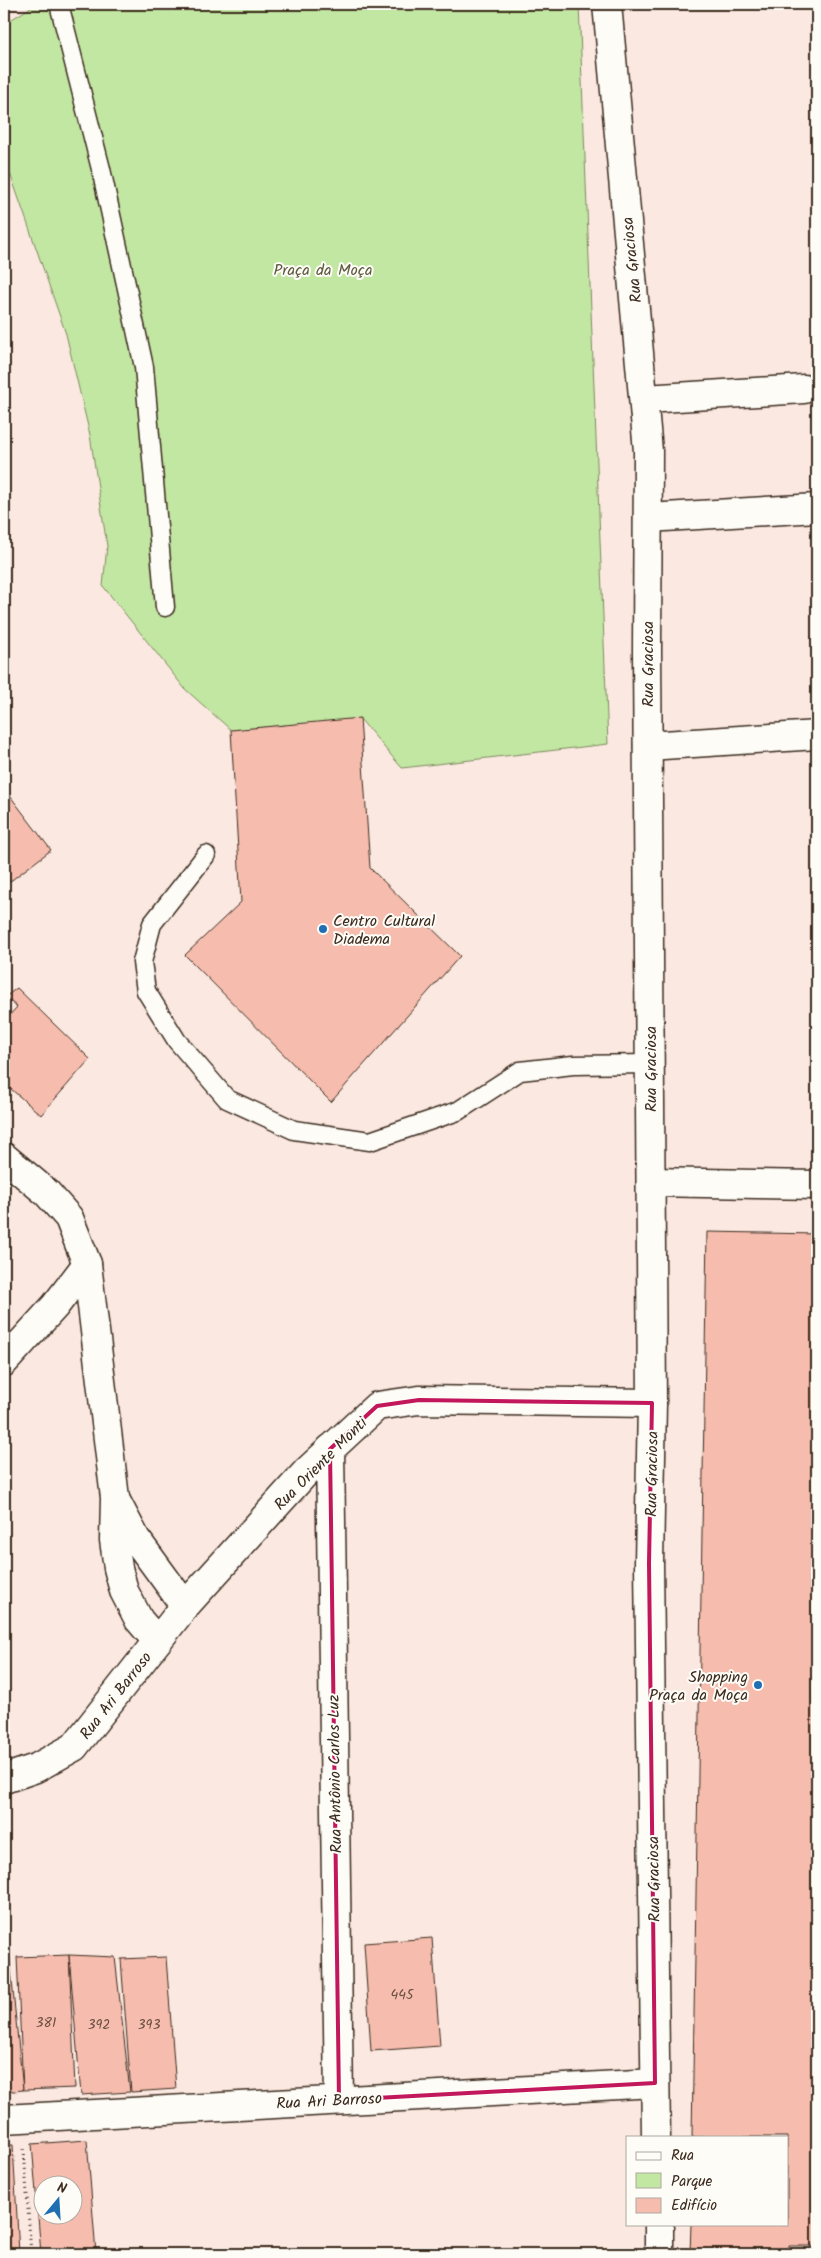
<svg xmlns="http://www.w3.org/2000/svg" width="821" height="2258" viewBox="0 0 821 2258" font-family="Kalam,sans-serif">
<rect width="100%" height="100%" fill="#fbe9e1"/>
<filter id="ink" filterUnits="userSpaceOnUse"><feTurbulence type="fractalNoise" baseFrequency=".02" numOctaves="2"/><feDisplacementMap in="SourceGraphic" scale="10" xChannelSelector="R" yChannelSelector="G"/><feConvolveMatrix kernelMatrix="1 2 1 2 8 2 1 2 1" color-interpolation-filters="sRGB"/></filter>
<g filter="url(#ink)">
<path fill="#c2e7a2" stroke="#7e8860" d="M36,4h543l29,740 -206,24 -42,-49 -129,11 -46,-41 -82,-103 4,-40 -17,-111 -24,-101 -62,-178v-132z"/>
<g fill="#f6bdae" stroke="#3b2a1e" fill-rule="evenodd">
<path d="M360,718l10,150 90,88 -129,146 -146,-147 56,-53 -10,-172z"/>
<path d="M4,788l47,62 -47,36z"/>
<path d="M17,988l73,71 -49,56 -37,-32v-62l13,-14 -12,-10z"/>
<path d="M707,1232l110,2v1012h-28v8h-99l1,-30h96v-87h-95z"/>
<path d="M432,1938l8,108 -69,5 -7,-108z"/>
<path d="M4,1951h5l14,139 -19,2z"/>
<path d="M69,1955l6,133 -52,2 -6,-133z"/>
<path d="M69,1955l46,2 15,135 -49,3z"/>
<path d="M166,1957l10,132 -45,3 -10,-133z"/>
<path d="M87,2140l9,114h-55l-9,-110zM42,2186h30v30h-30z"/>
<path d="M4,2145h9l6,109h-15z"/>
<path d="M371,2249l1,5h-64v-3z"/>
</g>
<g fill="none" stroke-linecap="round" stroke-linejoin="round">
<defs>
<g id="lane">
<path d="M59,4l42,165 43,198 21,240"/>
<path d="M206,855l-54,69 -10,38 4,29 31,50 50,58 67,31 76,11 88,-30 62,-40 53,-6 77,-1"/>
</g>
<g id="street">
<path d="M607,4l41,447 -1,199 5,753 -3,160 7,574"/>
<path d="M645,399l159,-10"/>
<path d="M648,518l169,-10"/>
<path d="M648,746l169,-11"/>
<path d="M4,1157l43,36 22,25 18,46 28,234 -1,42 4,28 6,23 15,29 18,21"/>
<path d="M651,1182l166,3"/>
<path d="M4,1362l51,-56 32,-42"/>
<path d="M330,1449l9,651"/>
<path d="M116,1501l20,38 49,67"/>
<path d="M4,1779l32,-11 38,-21 111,-141 123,-136 69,-64 42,-6 233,3"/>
<path d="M4,2119l651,-36"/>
<path d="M659,2224v30"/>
</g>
</defs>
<use href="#lane" stroke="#3b2a1e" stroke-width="21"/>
<use href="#street" stroke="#3b2a1e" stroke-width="31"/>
<path stroke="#3b2a1e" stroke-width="3" stroke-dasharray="1 4" stroke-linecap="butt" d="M24,2149l7,105"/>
<use href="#lane" stroke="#fdfcf7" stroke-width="18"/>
<use href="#street" stroke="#fdfcf7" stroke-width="28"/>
</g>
</g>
<path fill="none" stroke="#c2185b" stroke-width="4" stroke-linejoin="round" d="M419,1400l233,3 -3,160 6,520 -316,17 -9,-651 47,-43z"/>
<g fill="#1f6fb2" stroke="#fdfcf7" stroke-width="2">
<circle cx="323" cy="929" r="5"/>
<circle cx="758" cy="1685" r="5"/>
</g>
<g text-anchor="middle" stroke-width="4" stroke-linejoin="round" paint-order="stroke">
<g font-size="14" fill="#6a4f42">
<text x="402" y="1999">445</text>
<text x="46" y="2027">381</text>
<text x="99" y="2029">392</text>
<text x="149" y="2029">393</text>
</g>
<g font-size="16" fill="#3b2a1e" stroke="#fdfcf7">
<text transform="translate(631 260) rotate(-96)" y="6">Rua Graciosa</text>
<text transform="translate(647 664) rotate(-90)" y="6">Rua Graciosa</text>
<text transform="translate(650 1069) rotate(-90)" y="6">Rua Graciosa</text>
<text transform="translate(320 1463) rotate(-45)" y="6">Rua Oriente Monti</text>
<text transform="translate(651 1474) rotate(-89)" y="6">Rua Graciosa</text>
<text transform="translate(115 1695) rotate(-52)" y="6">Rua Ari Barroso</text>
<text transform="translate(334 1774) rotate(-91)" y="6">Rua Antônio Carlos Luz</text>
<text transform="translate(653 1879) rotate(-91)" y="6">Rua Graciosa</text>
<text transform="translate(329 2100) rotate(-3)" y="6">Rua Ari Barroso</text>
</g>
<g font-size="16" fill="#5d593f" stroke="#fdfcf7">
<text x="323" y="275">Praça da Moça</text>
</g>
<g font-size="16" fill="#3b2a1e" stroke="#fdfcf7" text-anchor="start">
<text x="333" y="926">Centro Cultural<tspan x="333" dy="18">Diadema</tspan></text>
<text x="748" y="1682" text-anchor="end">Shopping<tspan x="748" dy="18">Praça da Moça</tspan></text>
</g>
</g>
<rect width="821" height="2258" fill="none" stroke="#fdfcf7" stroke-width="20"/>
<rect x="10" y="10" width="801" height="2238" fill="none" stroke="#3b2a1e" stroke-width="2" filter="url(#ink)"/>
<rect x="626" y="2136" width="162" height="90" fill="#fdfcf7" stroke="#afa8a0"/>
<rect x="636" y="2152" width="25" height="8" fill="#fdfcf7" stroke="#afa8a0"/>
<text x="671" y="2160" font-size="15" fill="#3b2a1e">Rua</text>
<rect x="636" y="2173" width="25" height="15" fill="#c2e7a2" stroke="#afa8a0"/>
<text x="671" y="2186" font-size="15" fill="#3b2a1e">Parque</text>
<rect x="636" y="2198" width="25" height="15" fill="#f6bdae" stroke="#afa8a0"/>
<text x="671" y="2210" font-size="15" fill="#3b2a1e">Edifício</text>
<g transform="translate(58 2200) rotate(18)"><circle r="24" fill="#fdfcf7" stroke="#afa8a0"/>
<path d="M0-4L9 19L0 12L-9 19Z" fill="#1f6fb2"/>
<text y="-8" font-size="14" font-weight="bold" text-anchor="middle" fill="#3b2a1e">N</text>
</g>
</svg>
